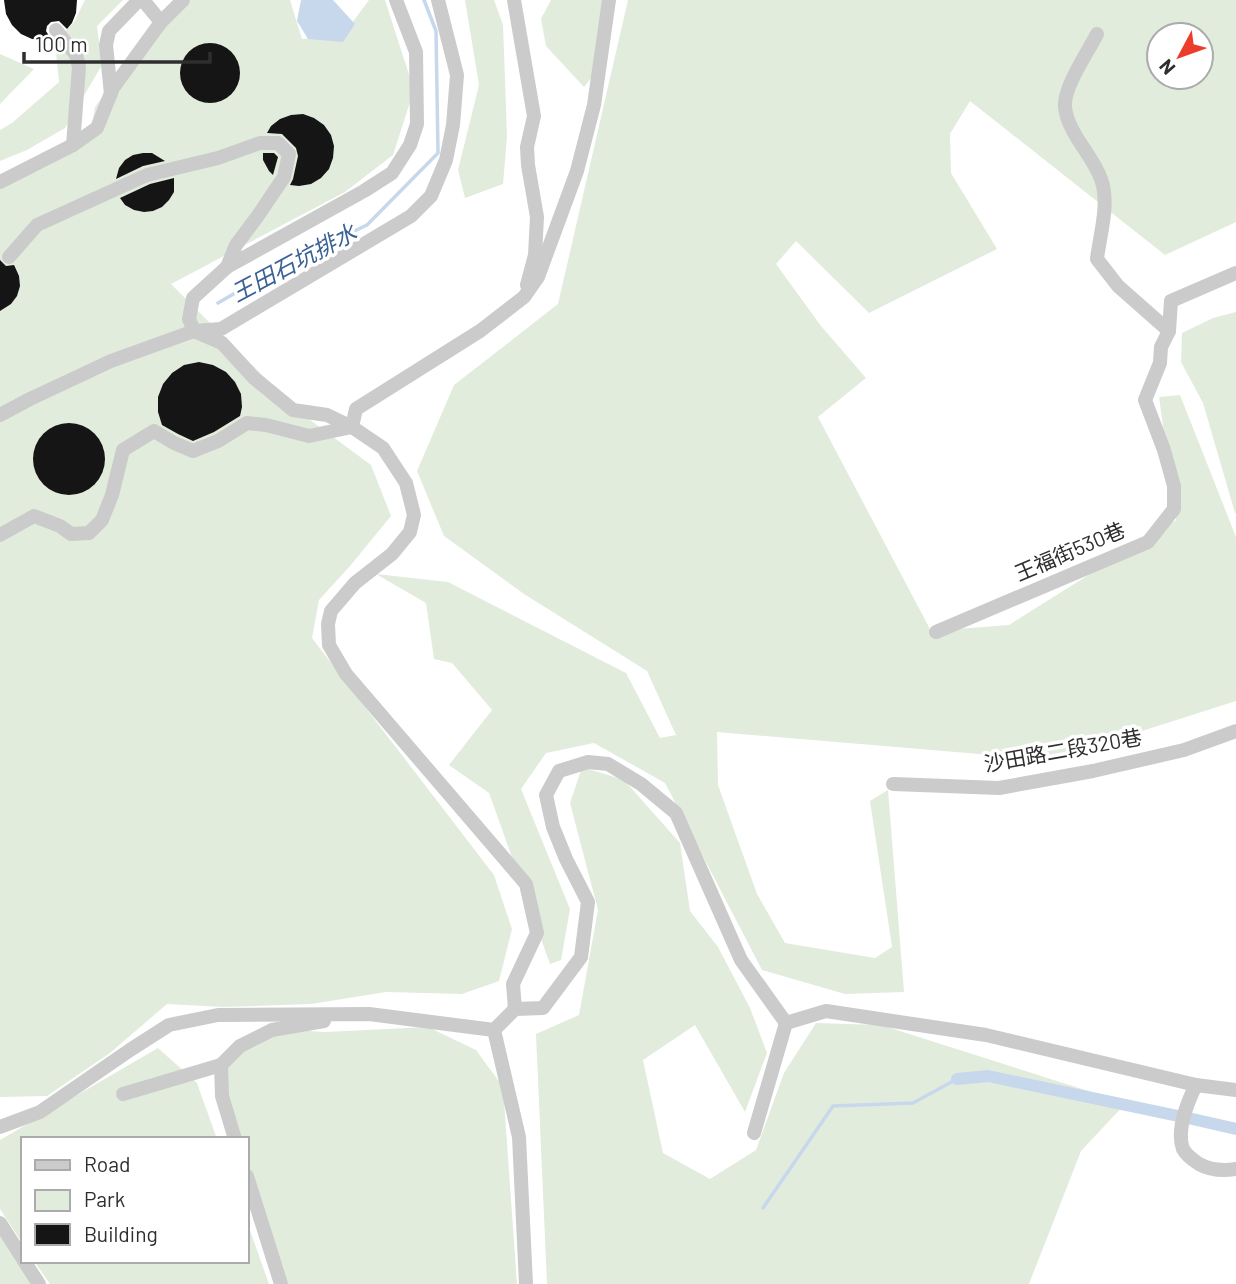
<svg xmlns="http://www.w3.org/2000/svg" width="1236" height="1284" viewBox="0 0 1236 1284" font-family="Barlow,'Noto Sans TC',sans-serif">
<rect width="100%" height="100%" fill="#fff"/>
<g fill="#e2ecdc" fill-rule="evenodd">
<path d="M85,0h38l-26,26 5,39 -37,63 -38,22 -27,11v-31l12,-7 47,-41 -4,-39 19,-21z"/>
<path d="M185,0h105l12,39 41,-4 26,-35h16l29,90 -21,65 -48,37 -174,92 127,127 73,54 20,51 -41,50 -31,34 -7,38 182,237 18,54 -13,52 -37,13 -76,-2 -75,12 -88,3 -56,-3 -57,49 -63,43 -47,1v-913l90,-46 5,-31 54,-74z"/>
<path d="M465,0h29l9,25 4,112 -4,47 -38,14 -7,-28 21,-85z"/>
<path d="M551,0h52l-4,68 -15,19 -38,-41 -5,-27z"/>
<path d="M628,0h608v222l-71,33 -195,-154 -20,33 1,39 46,76 -128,64 -73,-72 -20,23 45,62 45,52 -48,39 113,214 78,-6 167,-105 -17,-123 21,-2 56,142v164l-185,59 -334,-28 1,53 39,109 28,49 90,15 17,-11 -22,-146 18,-11 16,202 -59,2 -83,-24 -97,-187 -71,-40 -48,10 -25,36 49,120 -9,51 -11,4 -61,-171 -40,-28 43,-55 -40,-47 -18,-4 -8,-56 -50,-29 72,8 178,91 34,65 16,-3 -29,-64 -123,-77 -80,-58 -27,-65 37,-86 104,-81zM1159,35h42v42h-42z"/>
<path d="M0,54l34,15 -34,35z"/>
<path d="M1236,312v201h-1l-32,-110 -22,-41 1,-29 31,-15z"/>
<path d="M582,767l42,13 56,63 10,68 28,36 32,61 17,45 -22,59 -50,-87 -52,35 20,93 47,26 46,-29 28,-77 32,-50 65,2 245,78 -45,48 -52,133h-482l-11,-250 43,-19 19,-105 -28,-107z"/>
<path d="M428,1027l48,23 27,37 14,197h-230l-40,-104v-41h-15l-10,-84 43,-27 60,4z"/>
<path d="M158,1048l39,35 20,56h-194v105l-23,-35v-69z"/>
<path d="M247,1222l22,62h-219l-16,-23h213z"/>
<path d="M0,1233l33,51h-33z"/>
</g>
<path fill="#c7d8ed" d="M301,0h32l22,24 -12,18 -35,-3 -11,-18z"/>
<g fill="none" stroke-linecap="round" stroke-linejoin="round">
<g stroke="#c7d8ed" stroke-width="3.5">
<path d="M218,303l67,-39 82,-39 71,-72 -2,-122 -12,-31"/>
<path d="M763,1208l70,-102 80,-3 44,-24"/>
</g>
<g stroke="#c7d8ed" stroke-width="12">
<path d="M957,1079l31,-3 190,40"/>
<path d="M1188,1118l48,11"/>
</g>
</g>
<g fill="#151515">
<path d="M4,0h73l-1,13 -4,10 -5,6 -8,-8 -8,1 -4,4 -1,5 5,8 -7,1 -12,-1 -11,-5 -9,-9 -6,-11z"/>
<circle cx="210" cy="73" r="30"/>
<path d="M303,114l11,4 10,7 7,10 3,11 -1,12 -4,11 -8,9 -10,6 -12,2 -9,-1 3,-6 5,-23 -2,-8 -14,-14 -15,-1 4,-7 9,-7 11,-4z"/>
<path d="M143,153h9l13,8 -22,5 -27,13 3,-11 6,-8 8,-5z"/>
<path d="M263,153h11l4,4 -5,18 -4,-4 -6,-11z"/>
<path d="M174,178v14l-5,8 -7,7 -9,4 -9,1 -10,-2 -9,-5 -5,-7 30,-14z"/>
<path d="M0,260l6,6 8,-1 1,2 4,9 1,10 -3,10 -6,8 -11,7z"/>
<path d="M199,362l14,3 13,7 9,10 6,12 1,13 -2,9 -26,16 -21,9 -15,-7 -16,-9 -4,-13v-15l5,-13 9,-11 12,-8z"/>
<circle cx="69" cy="459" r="36"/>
</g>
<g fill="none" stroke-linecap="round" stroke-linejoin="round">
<g stroke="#cbcbcb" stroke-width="14">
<path d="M143,0l18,22"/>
<path d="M396,0l20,52 1,72 -7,21 -18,28 -28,18 -137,76 -34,31 -4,21 5,12 28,12 32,35 39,32 34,5 25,12 31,21 23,35 8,32 -4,17 -18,22 -37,29 -24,28 -3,13 1,21 17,29 180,210 11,49 -24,51 2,25"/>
<path d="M514,0l20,116 -7,31 1,18 9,52 -2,38 -8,30"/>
<path d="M56,30l20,25 3,12 -6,78"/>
<path d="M1097,34c-9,18 -34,54 -32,73 3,27 27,47 36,72 9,25 -1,54 -4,80l21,27 51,45"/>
<path d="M111,94l-5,-49 3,-14 30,-31"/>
<path d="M0,182l73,-37 24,-17 16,-40 48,-66 22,-22"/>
<path d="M9,257l28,-32 110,-50 71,-17 42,-15h18l11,11 -5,23 -27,40 -21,28 -9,22"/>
<path d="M0,415l30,-16 81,-38 83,-30 27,-2 190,-113 20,-20 15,-36 7,-35 4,-50 -19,-75"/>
<path d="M0,535l34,-19 26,10 11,8 18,-1 13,-13 10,-25 11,-45 31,-19 20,12 19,8 25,-10 29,-18 19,2 43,11 43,-9 4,-18 124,-78 44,-34 14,-20 39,-106 17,-66 15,-105"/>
<path d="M936,632l212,-90 26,-33v-23l-10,-36 -19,-50 15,-37 1,-16 8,-16 2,-30 65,-28"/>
<path d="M893,784l106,4 94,-17 91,-21 52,-19"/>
<path d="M1196,1085c-8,16 -20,45 -13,64 3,6 10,11 16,15 11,6 25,7 37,5"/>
<path d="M123,1094l98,-29"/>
<path d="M0,1127l40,-15 90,-62 39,-25 49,-10 151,-1 125,16"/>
<path d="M754,1133l32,-110"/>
<path d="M235,1139l-13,-43 -1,-31 19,-19 32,-16 52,-9"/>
<path d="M247,1176l34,108"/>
<path d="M0,1223l23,36"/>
<path d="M24,1261l15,23"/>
<path d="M526,1284l-7,-147 -25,-107 21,-21 28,-1 38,-51 7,-55 -22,-43 -13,-32 -7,-32 13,-24 29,-9 20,2 33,20 35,29 65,147 45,63 40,-12 160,24 210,50 40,5"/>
</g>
</g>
<g text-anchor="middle" stroke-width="7" stroke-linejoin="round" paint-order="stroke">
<g font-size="21" fill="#2e2e2e" stroke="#fff">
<text transform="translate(1070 552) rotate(-23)" y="7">王福街530巷</text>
<text transform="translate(1063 751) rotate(-10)" y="7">沙田路二段320巷</text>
</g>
<g font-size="23" font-style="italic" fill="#396194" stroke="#fff">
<text transform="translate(294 263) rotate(-28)" y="8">王田石坑排水</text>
</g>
</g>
<rect x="21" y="1137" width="228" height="126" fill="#ffffff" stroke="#ababab" stroke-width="2"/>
<rect x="35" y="1160" width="35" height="10" fill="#cbcbcb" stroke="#ababab" stroke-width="2"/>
<text x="84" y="1172" font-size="21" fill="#2e2e2e">Road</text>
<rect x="35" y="1190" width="35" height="21" fill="#e2ecdc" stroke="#ababab" stroke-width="2"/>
<text x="84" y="1207" font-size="21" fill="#2e2e2e">Park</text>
<rect x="35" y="1224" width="35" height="21" fill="#151515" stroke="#ababab" stroke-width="2"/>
<text x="84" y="1242" font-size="21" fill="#2e2e2e">Building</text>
<g transform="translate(1180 56) rotate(229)"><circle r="33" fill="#ffffff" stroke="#ababab" stroke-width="2"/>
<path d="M0-5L12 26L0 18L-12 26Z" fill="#ec3d2a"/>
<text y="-10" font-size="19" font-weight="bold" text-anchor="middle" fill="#2e2e2e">N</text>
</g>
<path d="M24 52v10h186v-10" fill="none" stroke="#2e2e2e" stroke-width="3.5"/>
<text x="35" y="52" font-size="21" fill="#2e2e2e" stroke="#ffffff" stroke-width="5" paint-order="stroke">100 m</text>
</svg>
